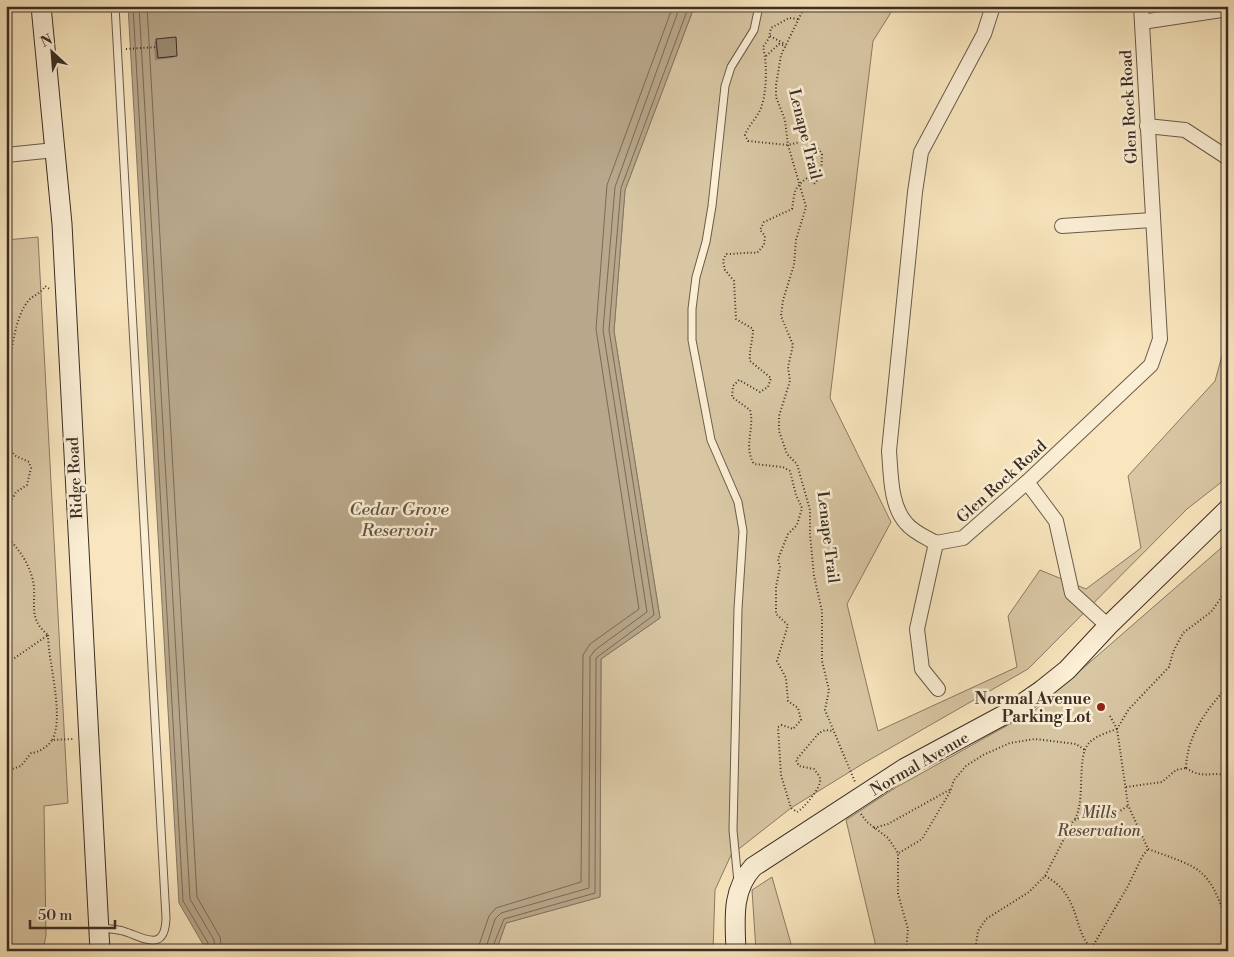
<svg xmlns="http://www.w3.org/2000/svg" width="1234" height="957" viewBox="0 0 1234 957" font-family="'Libre Bodoni',serif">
<rect width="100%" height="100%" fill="#f9e6be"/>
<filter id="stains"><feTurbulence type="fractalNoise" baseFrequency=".004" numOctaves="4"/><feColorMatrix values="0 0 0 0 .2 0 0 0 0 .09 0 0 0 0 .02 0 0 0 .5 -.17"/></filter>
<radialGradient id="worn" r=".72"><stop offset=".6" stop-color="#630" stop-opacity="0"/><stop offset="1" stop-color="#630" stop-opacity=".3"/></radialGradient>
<g fill="#d9c7a4" stroke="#8a7a65">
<path d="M690,6h205l-22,35 -43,357 61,124 -44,82 31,127 139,-64 -9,-51 32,-46 46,19 55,-41 -13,-72 87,-95 13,-47v143l-41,32 -159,160 -164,94 -73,45 -60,47 -16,35 -2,61h-217l10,-28 94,-26 1,-238 59,-41 -46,-287 11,-141 68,-180z"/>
<path d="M38,237l30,566 -24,3 2,129 -3,16h-37v-711z"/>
<path d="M1228,542v409h-351l-31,-131 49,-32 140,-78z"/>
<path d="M772,877l21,74h-37l-4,-61z"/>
</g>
<path fill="#b8a78a" stroke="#867662" d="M128,6h562l3,4 -68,180 -11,141 46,287 -59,41 -1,238 -94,26 -10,28h-292v-5l-25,-43z"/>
<path fill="#0003" d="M156,40l20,15 -3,3 -18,2 -1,-17z"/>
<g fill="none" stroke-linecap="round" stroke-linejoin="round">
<g stroke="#796a58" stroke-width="1">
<path d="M133,6l50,895 25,42 1,8"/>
<path d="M139,6l51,893 24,41 1,11"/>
<path d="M147,6l50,891 23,40 2,14"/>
<path d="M477,951l12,-35 7,-8 85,-26 2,-227 7,-11 49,-35 -43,-280 11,-144 66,-179"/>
<path d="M485,951l10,-32 6,-6 88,-25 1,-231 5,-7 52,-38 -44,-282 12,-143 65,-181"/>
<path d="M491,951l13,-32 91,-26 1,-235 58,-43 -45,-285 12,-142 66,-177v-5"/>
</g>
</g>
<path fill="#9d8d75" stroke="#3a2d26" d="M176,37l1,19 -19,2 -2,-19z"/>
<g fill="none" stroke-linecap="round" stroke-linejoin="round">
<defs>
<g id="lane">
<path d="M738,882l-5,-52 5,-221 5,-78 -5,-29 -27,-62 -19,-100v-31l4,-32 10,-35 6,-36 13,-120 6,-19 23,-37 5,-24"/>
<path d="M99,927c8,2 16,2 24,4 20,6 42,23 43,-13l-51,-912"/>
</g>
<g id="street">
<path d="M993,6l-9,28 -63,118 -6,40 -26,259c2,23 1,54 17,72 7,9 21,15 30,20l27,-5 64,-56 124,-117 9,-26 -19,-333"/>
<path d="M1142,22l86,-13"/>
<path d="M1147,126l38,4 43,28"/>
<path d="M6,155l49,-5"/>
<path d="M1062,226l90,-6"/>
<path d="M1027,482l29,39 16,72 36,33"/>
<path d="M936,543l-19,86 5,40 16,20"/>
</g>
<g id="secondary">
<path d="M41,6l21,218 38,727"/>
<path d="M736,951c-1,-31 -5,-60 17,-84l152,-99 108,-58 29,-20 25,-20 41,-44 120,-117"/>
</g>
</defs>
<use href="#lane" stroke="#6a5b4c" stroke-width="9"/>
<use href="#street" stroke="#6a5b4c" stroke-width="16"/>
<use href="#secondary" stroke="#3a2d26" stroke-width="21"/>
<g stroke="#3a2d26" stroke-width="2" stroke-dasharray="1 2.5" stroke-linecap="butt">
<path d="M805,6l-24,49 -5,30v12l9,23 3,25 18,62 -10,33 -2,25 -11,35 -2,16 12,29 -5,22 2,14 -11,35v15l8,23 10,10 13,46v24l4,42 8,35v50l7,29 -4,20 30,72"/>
<path d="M798,19l-9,-1 -18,10 -2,10 -6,9c4,15 4,42 -1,58 -3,11 -13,19 -17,30l3,6 40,4 16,-4 10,2 8,11 -1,22 -7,8 -7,-6c-14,10 -12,14 -15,31l-28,13 -4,8 5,6 -1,9 -7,8c-11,-1 -20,1 -31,1l-3,7 2,9 9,11 2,38 17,10c0,11 -4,20 -3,32l21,17 -3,9 -8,5 -21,-12 -6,6 -1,11 18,13c5,19 -7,36 4,54l29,3 7,4 6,24 6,13 -5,17 -9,9 -10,25 2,8 -4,20v27l12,11 -11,36 9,17 2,23 10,7 3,12 -8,9 -11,-4 -4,2 3,48 10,33 6,4c7,-4 25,-25 23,-33 0,-3 -4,-7 -6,-10l-15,-3 -3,-6 23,-27 6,-3 8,1"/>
<path d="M770,36l15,8"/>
<path d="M126,49l31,-2"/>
<path d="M766,56l13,-12 7,2"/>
<path d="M6,372c8,-23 7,-51 22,-71 5,-6 13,-7 17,-15l6,4"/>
<path d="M6,385v4"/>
<path d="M6,432l3,2 -2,8 7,13 15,7 2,6 -4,17 -11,7 -10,19"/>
<path d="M6,533c10,16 20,23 26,44 7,23 -7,39 16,58l-42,29"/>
<path d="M48,635c0,26 17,83 4,105"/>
<path d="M1110,716l7,13 11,76 20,44c55,20 60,18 80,75"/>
<path d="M1117,729l12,-20 40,-42 4,-15 10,-19 28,-21 17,-24"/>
<path d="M1186,768c1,-33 21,-59 42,-82"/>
<path d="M1186,768c19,13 29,1 42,9"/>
<path d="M6,771l15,-5 10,-13c7,0 18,-7 21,-13l21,-1"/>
<path d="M1126,787l36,-5 14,-12 10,-2"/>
<path d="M861,814l6,8 21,16 10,15v41l10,35 -2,22"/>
<path d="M1075,819c11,-20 1,-62 14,-76 7,-7 19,-11 28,-14"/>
<path d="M874,828l14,-4 63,-35"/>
<path d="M899,853l23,-14 28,-47 4,-12 12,-14 17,-11 27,-12 25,-4 41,5 9,6"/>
<path d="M1045,876c39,20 26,61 51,75"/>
<path d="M975,951l3,-20 8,-12 43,-27 16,-16 28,-55 18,-9 24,2 13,-8"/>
<path d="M1090,951l38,-65 14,-29 6,-8"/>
</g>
<use href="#lane" stroke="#fbefd5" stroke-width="7"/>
<use href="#street" stroke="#fbefd5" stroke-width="14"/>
<use href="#secondary" stroke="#fbefd5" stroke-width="19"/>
</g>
<circle fill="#8f2418" stroke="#fbefd5" stroke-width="2" cx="1101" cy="707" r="5"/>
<g text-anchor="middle" stroke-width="5" stroke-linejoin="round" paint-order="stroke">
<g font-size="16" fill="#3a2d26" stroke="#fbefd5">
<text transform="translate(1128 107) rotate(-93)" y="6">Glen Rock Road</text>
<text transform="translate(806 134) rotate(76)" y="6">Lenape Trail</text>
<text transform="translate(74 478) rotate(-93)" y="6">Ridge Road</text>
<text transform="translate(1001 481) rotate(-42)" y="6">Glen Rock Road</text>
<text transform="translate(829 537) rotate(83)" y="6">Lenape Trail</text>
<text transform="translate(919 763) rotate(-30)" y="6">Normal Avenue</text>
</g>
<g font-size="16" font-weight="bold" fill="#3a2d26" stroke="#fbefd5" text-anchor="end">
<text x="1091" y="704">Normal Avenue<tspan x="1091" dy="18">Parking Lot</tspan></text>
</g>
<g font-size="16" font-style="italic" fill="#5a4c3f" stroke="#fbefd5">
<text x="1099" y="818">Mills<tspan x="1099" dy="18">Reservation</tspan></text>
</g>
<g font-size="18" font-style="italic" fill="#605244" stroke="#fbefd5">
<text x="399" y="515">Cedar Grove<tspan x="399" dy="21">Reservoir</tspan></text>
</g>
</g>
<rect width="1234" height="957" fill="none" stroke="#f9e6be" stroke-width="25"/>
<rect x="8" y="8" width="1219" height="942" fill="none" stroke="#3a2d26" stroke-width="2.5"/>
<rect x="12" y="12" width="1209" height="932" fill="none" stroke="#3a2d26"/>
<g transform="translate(52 52) rotate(334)" stroke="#fbefd5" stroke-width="4" paint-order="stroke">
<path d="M0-4L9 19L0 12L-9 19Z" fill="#3a2d26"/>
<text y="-8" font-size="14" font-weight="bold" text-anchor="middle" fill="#3a2d26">N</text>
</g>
<path d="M30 920v8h85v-8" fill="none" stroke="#3a2d26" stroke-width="2.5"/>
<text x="38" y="920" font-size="15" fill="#3a2d26" stroke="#fbefd5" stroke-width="4" paint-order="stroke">50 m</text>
<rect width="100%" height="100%" filter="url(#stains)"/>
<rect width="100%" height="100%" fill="url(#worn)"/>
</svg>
